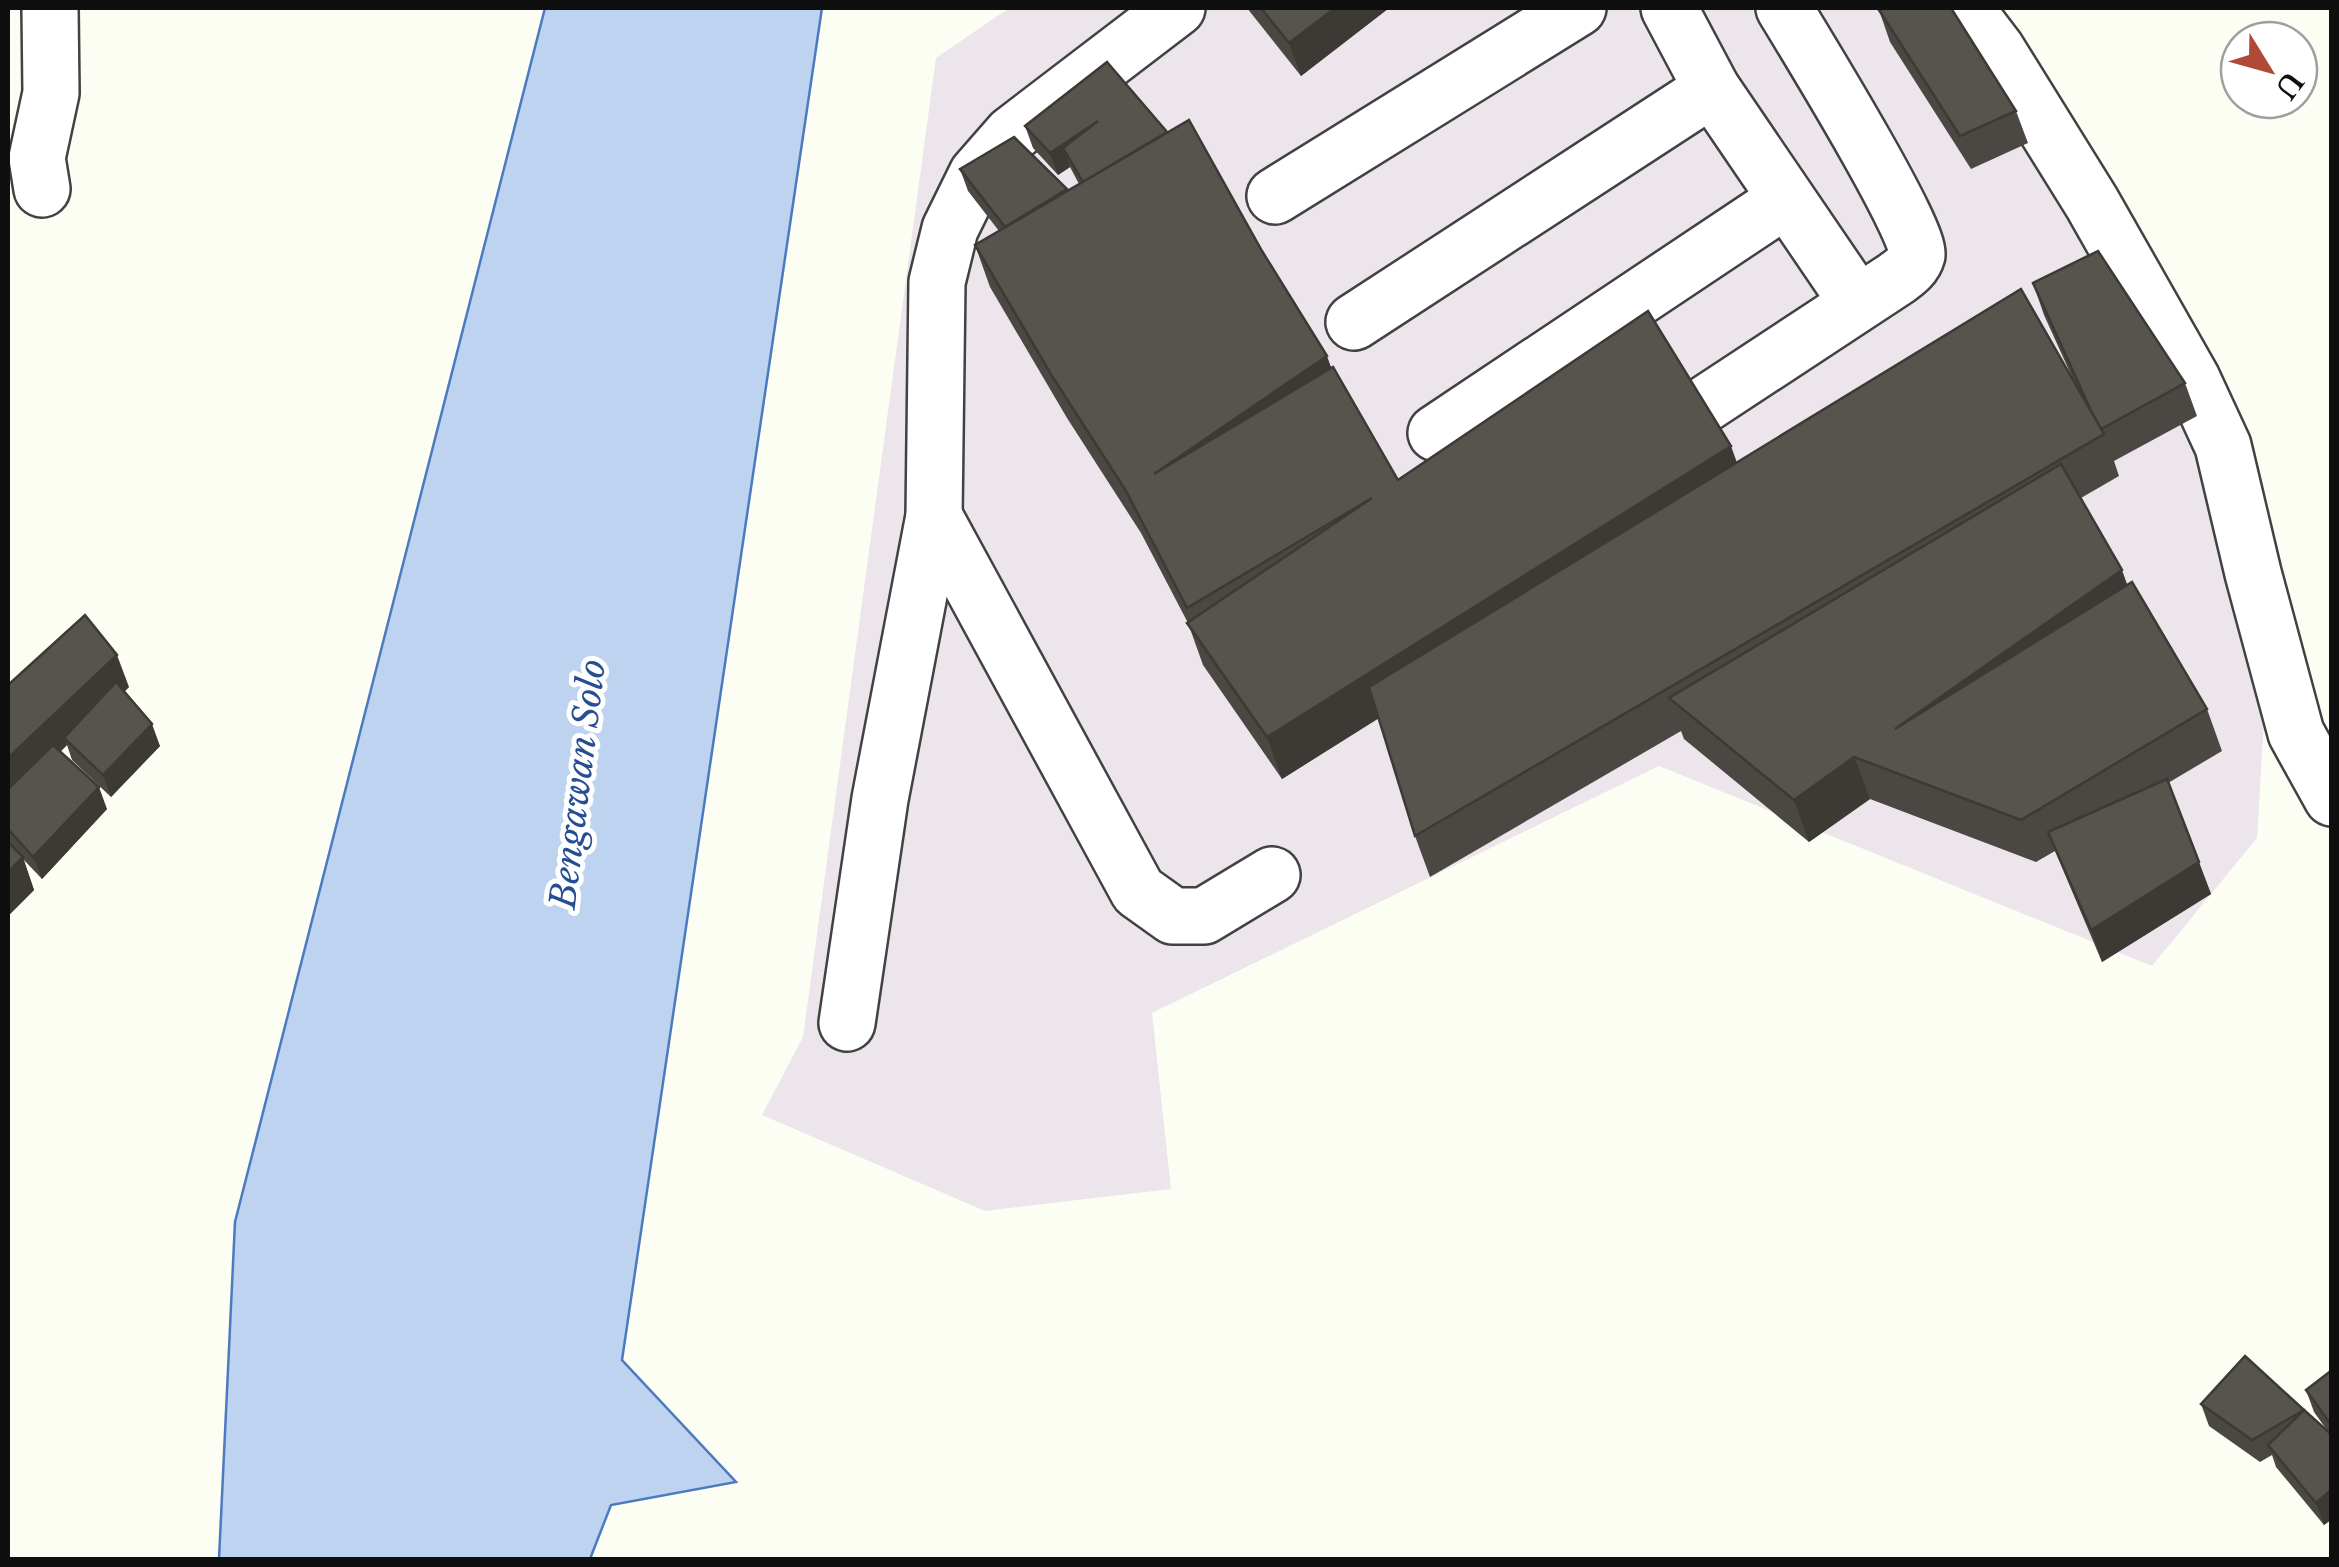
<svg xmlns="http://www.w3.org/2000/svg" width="2339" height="1567" viewBox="0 0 2339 1567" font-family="'Libre Baskerville',serif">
<rect width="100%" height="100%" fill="#fdfef3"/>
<path fill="#ede5ec" d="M1009,8h961l304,546 -17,284 -105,128 -493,-200 -507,247 19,176 -186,22 -223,-96 41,-78 133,-979z"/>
<path fill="#bdd3f0" stroke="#4c7abe" stroke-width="2.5" d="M545,8h277l-200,1352 114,122 -125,23 -21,54h-371l16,-337z"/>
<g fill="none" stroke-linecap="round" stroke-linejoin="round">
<defs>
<g id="minor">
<path d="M1669,8l43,81 145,213"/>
<path d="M1965,8l32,42 95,153 100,176 31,67 30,127 43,160 36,65"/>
<path d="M42,189l-5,-31 14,-65 -1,-85"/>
<path d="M1275,196l303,-188"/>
<path d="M1354,322l358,-233"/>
<path d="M1436,433l349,-233"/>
<path d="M1643,445l254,-167c8,-6 17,-12 20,-23 4,-24 -113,-214 -133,-247"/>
<path d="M934,516l204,375 35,25h31l68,-41"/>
<path d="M847,1023l33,-224 54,-283 3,-234 13,-53 27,-55 35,-40 165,-126"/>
</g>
</defs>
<use href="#minor" stroke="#424242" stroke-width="60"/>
<use href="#minor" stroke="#fff" stroke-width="55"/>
</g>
<g fill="#4b4742">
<path d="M1247,8h142l-88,68z"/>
<path d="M1879,10l137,101 12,32 -57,26 -81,-127z"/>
<path d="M1025,126l237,125 136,229 338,-17 341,-75 -33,-73 -11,-32 152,100 12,33 -83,45 5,15 -38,22 46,87 80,124 15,42 -54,32 43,111 -109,68 -47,-111 -19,11 -166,-63 -61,43 -125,-103 -3,-8 -251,146 -15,-41 -37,-118 -96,61 -79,-114 -15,-42 -47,-90 -74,-115 -77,-131 -15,-42 24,-14 -31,-40 -8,-22 107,20v2l12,-7 -9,-17 -12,8 -25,-27z"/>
<path d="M8,685l121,2 -5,5 36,54 -49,51 -39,-37 -5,-15 -7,7 47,57 -65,70 -19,-20 11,31 -26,26z"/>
<path d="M2245,1356l84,77 -15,-21 -8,-22 26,-20v149l-8,6 -48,-58 -4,-12 -12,7 -51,-36 -8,-22z"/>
</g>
<g fill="#3d3a36">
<path d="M1335,8h54l-88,68 -12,-33z"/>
<path d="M1098,121l-35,27 7,19 -12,8 -8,-22z"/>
<path d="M1327,356l15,42 -188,76z"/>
<path d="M1731,446l15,42 -464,291 -15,-42z"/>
<path d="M2122,570l15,42 -242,117z"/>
<path d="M117,655l12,32 -59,56 -6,-5 3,7 -59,57v-44z"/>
<path d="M152,724l8,22 -49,51 -8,-22z"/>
<path d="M1854,757l16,42 -61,43 -15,-42z"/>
<path d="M99,787l8,22 -65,70 -9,-22z"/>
<path d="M23,857l11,33 -26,26v-44z"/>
<path d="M2199,862l12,32 -109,68 -11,-32z"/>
<path d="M2332,1489v30l-8,6 -8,-22z"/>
</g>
<g fill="#57534d" stroke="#3d3a36" stroke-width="2.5">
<path d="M1261,8h74l-46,35z"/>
<path d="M1884,8h67l65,103 -56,25 -81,-126z"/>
<path d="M1107,62l60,70 -84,50 -20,-34 35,-27 -48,32 -25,-27z"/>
<path d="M1189,120l73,131 65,105 -173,118 179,-107 65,113 250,-169 83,135 -464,291 -80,-114 185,-125 -185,110 -61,-117 -74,-115 -77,-131z"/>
<path d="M1014,137l53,52 -62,38 -45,-58z"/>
<path d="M2098,251l87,132 -84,46 -9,-16 -59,-130z"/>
<path d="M2021,289l83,145 -689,402 -46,-149z"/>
<path d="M2061,464l61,106 -227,159 237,-147 75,127 -186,111 -167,-63 -60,43 -125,-102z"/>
<path d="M85,615l32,40 -109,103v-73z"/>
<path d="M116,682l36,42 -49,51 -39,-37z"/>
<path d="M53,745l46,42 -66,70 -25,-28v-40z"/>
<path d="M2167,779l32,83 -108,68 -43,-98z"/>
<path d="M8,842l15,15 -15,15z"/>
<path d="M2245,1356l59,54 -52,30 -51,-36z"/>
<path d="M2332,1370v56l-26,-36z"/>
<path d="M2304,1410l28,25v54l-16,14 -48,-58z"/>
</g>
<g text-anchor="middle" stroke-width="10" stroke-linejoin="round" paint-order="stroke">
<g font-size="35" font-style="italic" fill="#264e93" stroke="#fff">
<text transform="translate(578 784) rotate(-83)" y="12">Bengawan Solo</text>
</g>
</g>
<rect width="2339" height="1567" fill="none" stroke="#0f0f0f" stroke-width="20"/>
<g transform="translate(2269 70) rotate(127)"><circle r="48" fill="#ffffff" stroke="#9f9f9f" stroke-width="2.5"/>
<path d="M0-8L18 38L0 25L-18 38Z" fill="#b04937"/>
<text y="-15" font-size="28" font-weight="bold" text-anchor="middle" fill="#0f0f0f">U</text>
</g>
</svg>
